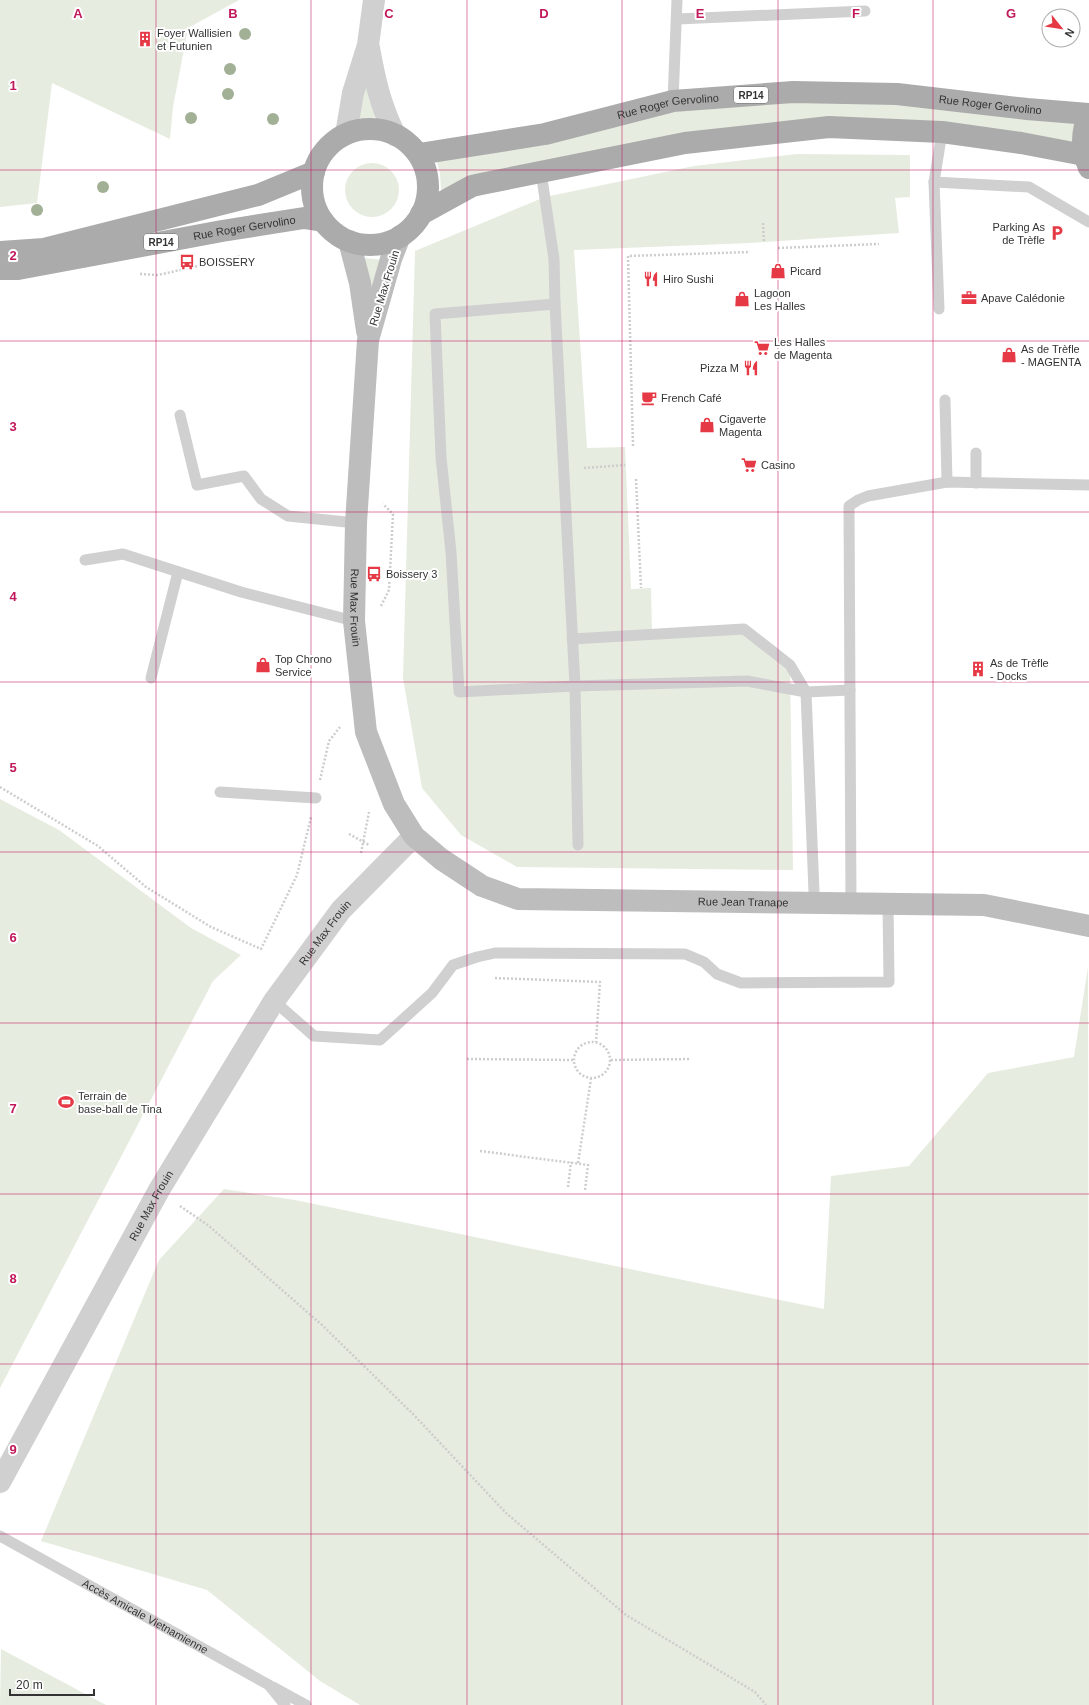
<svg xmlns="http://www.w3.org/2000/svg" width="1089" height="1705" viewBox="0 0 1089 1705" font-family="Helvetica,sans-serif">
<rect width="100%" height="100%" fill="#fff"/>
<g fill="#e6ecdf">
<path d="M0,0h239l-51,28 -15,79 -3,32 -118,-56 -15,120 -37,4z"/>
<path d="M366,61l3,38 8,18 -23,4z"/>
<path d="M793,92l295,22 -4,41 -255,-28 -388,64 -1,-18 -3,-11 24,-14z"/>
<path d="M797,154l113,1v42l-15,1 4,35 -149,10 -176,7 13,198 38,-1 6,142 20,-1 1,46 92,-5 46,36 3,205 -276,-3 -56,-32 -39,-47 -19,-110 12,-427 130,-54 149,-31z"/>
<circle cx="372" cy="190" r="27"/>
<path d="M363,258l22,2 -15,55z"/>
<path d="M0,799l59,31 132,98 50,27 -28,26 -213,407z"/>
<path d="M1088,967l1,738h-729l-40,-24 -113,-91 -166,-49 118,-281 65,-71 71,11 529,109 7,-133 78,-10 79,-93 86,-16z"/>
<path d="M1,1649l105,56h-106z"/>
</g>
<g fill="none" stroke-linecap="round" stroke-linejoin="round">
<g stroke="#cdcdcd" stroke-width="2.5" stroke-dasharray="2 2" stroke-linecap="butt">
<path d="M763,223l1,19"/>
<path d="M778,248l101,-4"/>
<path d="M140,274l18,1 84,-19"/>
<path d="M633,446l-5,-190 122,-4"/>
<path d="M584,468l41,-3"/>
<path d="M636,479l5,109"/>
<path d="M381,606l8,-16 4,-76 -10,-10"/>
<path d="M320,780l9,-39 11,-14"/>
<path d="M0,787l98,59 48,41 65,40 50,22 36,-74 14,-58"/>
<path d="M349,834l20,11"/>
<path d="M361,853l8,-41"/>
<path d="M495,978l105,4 -4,60"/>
<circle cx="592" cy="1060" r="18"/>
<path d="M467,1059l107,1"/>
<path d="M611,1060l80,-1"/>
<path d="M480,1151l108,14 -3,25"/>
<path d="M578,1163l13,-84"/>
<path d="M568,1187l3,-25"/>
<path d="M180,1206l29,20 113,99 91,89 93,99 120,102 129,77 11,13"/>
</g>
<g stroke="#d0d0d0" stroke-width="11">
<path d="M677,19l188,-8"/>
<path d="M673,101l4,-101"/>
<path d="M541,172l13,87 1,45 -120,10 6,143 10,95 8,140 116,-6 3,159"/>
<path d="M934,182l95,5 60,35"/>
<path d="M555,304l20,382 172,-5 59,11 8,200"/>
<path d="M939,309l-5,-127 8,-50"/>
<path d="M945,400l2,82"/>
<path d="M180,415l17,70 47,-9 17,23 27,17 68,7"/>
<path d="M976,453v30"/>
<path d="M85,560l38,-6 118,38 113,29"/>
<path d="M572,639l172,-10 46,36 16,27 44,-2"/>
<path d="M151,678l27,-106"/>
<path d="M220,792l96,6"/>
<path d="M851,903l-2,-397 9,-6 10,-4 79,-14 142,3"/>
<path d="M274,1001l40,35 66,4 52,-47 21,-28 24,-8 18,-4 190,1 19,8 13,12 24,9 148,-1 -1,-79"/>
<path id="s1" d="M0,1536l269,149 16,20"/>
<path d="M273,1687l33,18"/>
</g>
<g stroke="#d0d0d0" stroke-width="22">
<path d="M369,48c6,33 11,56 26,87"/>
<path d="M346,134l7,-41 15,-48 6,-45"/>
</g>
<path stroke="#d0d0d0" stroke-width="22" id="s2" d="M0,1482l159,-292 115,-189 67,-91 73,-74"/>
<g stroke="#bdbdbd" stroke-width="22">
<path id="s3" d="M400,236l-9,23 -23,81 -12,183 -2,98 12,111 28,72 20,32 27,23 41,27 36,13 466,6 105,21"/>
<path d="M349,241l11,42 7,48"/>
</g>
<g stroke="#ababab" stroke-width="22">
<path d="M1089,114c-8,19 -8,35 0,54"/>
<circle cx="370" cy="187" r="58"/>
<path id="s4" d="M419,154l126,-20 128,-33 120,-9 104,2 130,15 62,5"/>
<path d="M421,214l51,-28 9,-2 204,-41 144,-16 113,5 79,11 63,12"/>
<path d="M0,252l44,-3 214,-54 56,-23"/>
<path id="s5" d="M0,269h18l204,-38 82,-13 19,3"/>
</g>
</g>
<g fill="#a2b095">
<circle cx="245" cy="34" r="6"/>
<circle cx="230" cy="69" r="6"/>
<circle cx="228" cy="94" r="6"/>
<circle cx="191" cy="118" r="6"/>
<circle cx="273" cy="119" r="6"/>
<circle cx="103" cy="187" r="6"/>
<circle cx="37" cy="210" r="6"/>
</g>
<path fill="none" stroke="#c2185b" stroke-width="1" stroke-opacity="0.55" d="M156,0v1705M311,0v1705M467,0v1705M622,0v1705M778,0v1705M933,0v1705M0,170h1089M0,341h1089M0,512h1089M0,682h1089M0,852h1089M0,1023h1089M0,1194h1089M0,1364h1089M0,1534h1089"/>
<defs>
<symbol id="building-bare" viewBox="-9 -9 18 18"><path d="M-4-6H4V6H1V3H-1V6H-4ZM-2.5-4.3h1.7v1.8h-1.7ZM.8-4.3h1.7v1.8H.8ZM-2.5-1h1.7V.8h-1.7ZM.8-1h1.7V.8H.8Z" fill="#e63946" stroke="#fff" stroke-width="2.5" paint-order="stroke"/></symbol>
<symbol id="parking-bare" viewBox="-9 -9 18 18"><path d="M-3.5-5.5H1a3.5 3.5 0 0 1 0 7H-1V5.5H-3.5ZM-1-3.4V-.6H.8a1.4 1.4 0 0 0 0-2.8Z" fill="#e63946" stroke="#fff" stroke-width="2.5" paint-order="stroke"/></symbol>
<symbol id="bus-bare" viewBox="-9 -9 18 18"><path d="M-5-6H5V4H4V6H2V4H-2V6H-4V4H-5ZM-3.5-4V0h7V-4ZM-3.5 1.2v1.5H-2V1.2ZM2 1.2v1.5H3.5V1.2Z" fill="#e63946" stroke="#fff" stroke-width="2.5" paint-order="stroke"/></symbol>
<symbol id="shop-bare" viewBox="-9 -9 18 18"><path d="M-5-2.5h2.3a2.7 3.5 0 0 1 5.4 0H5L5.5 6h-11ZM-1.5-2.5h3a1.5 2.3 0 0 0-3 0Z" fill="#e63946" stroke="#fff" stroke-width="2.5" paint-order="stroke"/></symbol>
<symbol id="restaurant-bare" viewBox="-9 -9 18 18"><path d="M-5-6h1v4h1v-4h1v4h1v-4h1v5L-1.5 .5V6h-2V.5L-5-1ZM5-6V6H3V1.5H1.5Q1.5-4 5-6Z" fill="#e63946" stroke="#fff" stroke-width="2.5" paint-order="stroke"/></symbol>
<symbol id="office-bare" viewBox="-9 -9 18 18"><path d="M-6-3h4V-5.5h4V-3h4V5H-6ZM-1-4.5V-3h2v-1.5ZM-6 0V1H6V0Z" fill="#e63946" stroke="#fff" stroke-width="2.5" paint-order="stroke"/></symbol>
<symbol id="supermarket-bare" viewBox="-9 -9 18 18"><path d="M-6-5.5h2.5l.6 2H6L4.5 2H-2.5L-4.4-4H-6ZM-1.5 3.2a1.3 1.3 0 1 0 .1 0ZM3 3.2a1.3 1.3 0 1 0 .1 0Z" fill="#e63946" stroke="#fff" stroke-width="2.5" paint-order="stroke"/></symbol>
<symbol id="cafe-bare" viewBox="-9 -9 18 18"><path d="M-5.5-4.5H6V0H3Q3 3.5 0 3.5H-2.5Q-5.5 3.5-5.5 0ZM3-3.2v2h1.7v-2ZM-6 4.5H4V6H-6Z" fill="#e63946" stroke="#fff" stroke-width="2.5" paint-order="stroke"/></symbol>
<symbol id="stadium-bare" viewBox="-9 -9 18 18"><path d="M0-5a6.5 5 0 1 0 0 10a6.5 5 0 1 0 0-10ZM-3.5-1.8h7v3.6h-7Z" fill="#e63946" stroke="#fff" stroke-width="2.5" paint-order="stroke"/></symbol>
</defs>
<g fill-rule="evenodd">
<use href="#building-bare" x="134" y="28" width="22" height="22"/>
<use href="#parking-bare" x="1046" y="222" width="22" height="22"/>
<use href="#bus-bare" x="176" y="251" width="22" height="22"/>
<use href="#shop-bare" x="767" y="260" width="22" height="22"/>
<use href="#restaurant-bare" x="640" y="268" width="22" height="22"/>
<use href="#office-bare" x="958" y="287" width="22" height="22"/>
<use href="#shop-bare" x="731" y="288" width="22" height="22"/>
<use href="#supermarket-bare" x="751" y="337" width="22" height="22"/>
<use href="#shop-bare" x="998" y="344" width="22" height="22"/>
<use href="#restaurant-bare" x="740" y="357" width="22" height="22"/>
<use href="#cafe-bare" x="638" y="387" width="22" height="22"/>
<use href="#shop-bare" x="696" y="414" width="22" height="22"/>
<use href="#supermarket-bare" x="738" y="454" width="22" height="22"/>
<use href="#bus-bare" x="363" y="563" width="22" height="22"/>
<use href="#shop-bare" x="252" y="654" width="22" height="22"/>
<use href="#building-bare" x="967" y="658" width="22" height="22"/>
<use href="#stadium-bare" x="55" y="1091" width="22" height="22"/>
</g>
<g text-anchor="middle" stroke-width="4" stroke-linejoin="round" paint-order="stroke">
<g fill="#fff" stroke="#707070" stroke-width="1">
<rect x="734" y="87" width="34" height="16" rx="3"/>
<rect x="144" y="234" width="34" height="16" rx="3"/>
</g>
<g font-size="10" font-weight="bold" fill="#333">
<text x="751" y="99">RP14</text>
<text x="161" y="246">RP14</text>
</g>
<g font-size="11" fill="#333" stroke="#fff" text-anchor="start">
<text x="157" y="37">Foyer Wallisien<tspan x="157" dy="13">et Futunien</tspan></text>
<text x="1045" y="231" text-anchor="end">Parking As<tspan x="1045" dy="13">de Trèfle</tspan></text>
<text x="199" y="266">BOISSERY</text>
<text x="790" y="275">Picard</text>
<text x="663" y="283">Hiro Sushi</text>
<text x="754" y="297">Lagoon<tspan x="754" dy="13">Les Halles</tspan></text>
<text x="981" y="302">Apave Calédonie</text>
<text x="774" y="346">Les Halles<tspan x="774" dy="13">de Magenta</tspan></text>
<text x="1021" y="353">As de Trèfle<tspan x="1021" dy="13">- MAGENTA</tspan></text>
<text x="739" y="372" text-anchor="end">Pizza M</text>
<text x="661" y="402">French Café</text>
<text x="719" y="423">Cigaverte<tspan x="719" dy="13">Magenta</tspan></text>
<text x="761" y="469">Casino</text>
<text x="386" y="578">Boissery 3</text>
<text x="275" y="663">Top Chrono<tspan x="275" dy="13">Service</tspan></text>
<text x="990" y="667">As de Trèfle<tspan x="990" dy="13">- Docks</tspan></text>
<text x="78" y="1100">Terrain de<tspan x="78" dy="13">base-ball de Tina</tspan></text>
</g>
<g font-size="11" fill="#333" stroke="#fff">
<text dy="4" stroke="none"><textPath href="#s4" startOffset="578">Rue Roger Gervolino</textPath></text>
<text dy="4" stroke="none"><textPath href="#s4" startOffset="254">Rue Roger Gervolino</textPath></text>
<text dy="4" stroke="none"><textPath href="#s5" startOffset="248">Rue Roger Gervolino</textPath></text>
<text transform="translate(384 288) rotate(-73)" y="4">Rue Max Frouin</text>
<text dy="4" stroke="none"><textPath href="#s3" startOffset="377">Rue Max Frouin</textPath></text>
<text dy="4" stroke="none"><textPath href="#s3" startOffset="965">Rue Jean Tranape</textPath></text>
<text dy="4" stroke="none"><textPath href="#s2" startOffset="639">Rue Max Frouin</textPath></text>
<text dy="4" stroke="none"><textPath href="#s2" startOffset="315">Rue Max Frouin</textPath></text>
<text dy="4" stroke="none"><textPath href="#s1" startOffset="166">Accès Amicale Vietnamienne</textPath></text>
</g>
</g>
<g font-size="13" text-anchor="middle" font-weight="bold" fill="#c2185b" stroke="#fff" stroke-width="4" stroke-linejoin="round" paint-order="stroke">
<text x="78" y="18">A</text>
<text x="233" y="18">B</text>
<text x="389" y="18">C</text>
<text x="544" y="18">D</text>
<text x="700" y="18">E</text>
<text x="856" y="18">F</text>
<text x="1011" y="18">G</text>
<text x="13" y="90">1</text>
<text x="13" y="260">2</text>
<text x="13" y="431">3</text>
<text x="13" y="601">4</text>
<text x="13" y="772">5</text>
<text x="13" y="942">6</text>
<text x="13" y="1113">7</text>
<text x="13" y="1283">8</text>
<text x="13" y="1454">9</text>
</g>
<g transform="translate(1061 28) rotate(120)"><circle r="19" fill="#ffffff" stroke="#adadad"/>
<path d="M0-3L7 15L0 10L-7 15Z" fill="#e63946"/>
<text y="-6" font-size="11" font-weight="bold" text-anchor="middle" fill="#333333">N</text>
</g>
<path d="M10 1689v6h84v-6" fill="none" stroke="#333333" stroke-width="2"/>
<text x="16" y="1689" font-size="12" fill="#333333" stroke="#ffffff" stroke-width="3" paint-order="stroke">20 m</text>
</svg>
